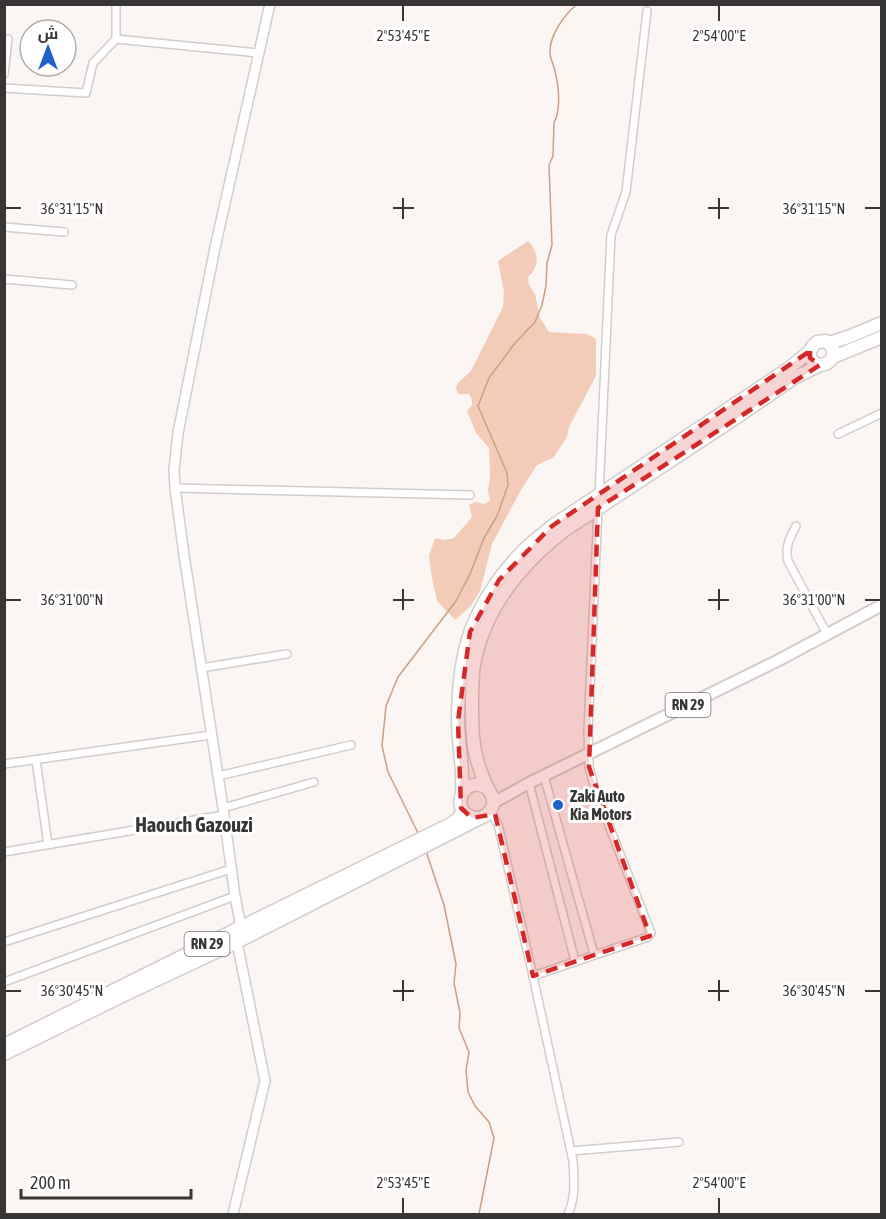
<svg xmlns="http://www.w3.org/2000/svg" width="886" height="1219" viewBox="0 0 886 1219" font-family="'Asap Condensed',Cairo,sans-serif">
<rect width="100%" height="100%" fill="#fbf6f3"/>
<path fill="#f3ccb8" d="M528,241c11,11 12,25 0,36l1,8 6,9 5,24 9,14 38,2 9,5v37l-27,51 -2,10 -14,21 -16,7 -16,25 -29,54 -12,47 -9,15 -16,14 -18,-19 -5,-23 -3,-22 6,-18 10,2 9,-2 18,-21 -3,-12 6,-3 10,2 5,-4 -2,-9 2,-16 -1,-27 -13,-15 -9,-22 5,-6v-5l-3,-6h-11l-2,-6 2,-5 13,-12 32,-64 1,-15 -6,-31z"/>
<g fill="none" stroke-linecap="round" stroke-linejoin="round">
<g stroke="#cb9e85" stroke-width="1.5">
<path d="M419,835l-31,-63 -6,-26 4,-40 12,-29 58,-76 14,-27 14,-36 13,-22 11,-31 -1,-12 -29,-67 11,-28 26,-35 20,-21 7,-17 4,-19 1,-23 5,-18 -3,-80 4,-9 1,-34c3,-4 3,-7 4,-13 2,-15 0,-27 -4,-42 -2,-5 -4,-10 -4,-14 -1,-17 15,-40 28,-49"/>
<path d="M426,851l18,54 12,59 -2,19 6,30 -1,15 10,24 -3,18 2,22 7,14 14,16 5,16 -15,76"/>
</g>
<defs>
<g id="street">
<path d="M116,39v-35"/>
<path d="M4,74l4,-35"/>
<path d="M4,88l82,5 7,-30 23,-24 142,14"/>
<path d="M4,227l60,5"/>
<path d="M4,279l68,6"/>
<path d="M838,434l44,-21"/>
<path d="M175,488l295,7"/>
<path d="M599,494l12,-259 15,-43 21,-181"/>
<path d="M796,526c-7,14 -11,20 -8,35l39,73"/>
<path d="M201,668l86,-14"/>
<path d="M36,760l12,85"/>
<path d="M4,764l207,-29"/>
<path d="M218,776l133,-31"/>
<path d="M544,776l50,178"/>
<path d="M529,783l46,178"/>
<path d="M223,808l91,-26"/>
<path d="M489,813l4,4 5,7 35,152 40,185c1,18 3,36 -5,53"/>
<path d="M4,852l220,-37"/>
<path d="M4,942l227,-73"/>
<path d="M533,976l115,-39 3,-4 -56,-143 -6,-23 -1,-36 10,-223"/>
<path d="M4,982l231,-86"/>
<path d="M571,1151l108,-9"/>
</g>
<g id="secondary">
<path d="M241,927l-6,-31 -12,-88 -39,-253 -9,-67 -1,-18 4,-37 38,-190 54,-239"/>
<path d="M233,1214l32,-133 -28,-139"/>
</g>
<path id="primary" d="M493,803l36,-20 248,-122 105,-56"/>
<g id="highway">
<path d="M829,343l19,-6 34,-14"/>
<path d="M833,357v-9l-7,-7 -9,1c-18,14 3,34 16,15l49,-20"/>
<path d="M488,789c-15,-32 -16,-49 -16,-84 0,-14 0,-28 2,-41 11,-57 47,-100 91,-134l166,-109 63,-43 26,-13"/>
<path d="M462,793c2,-24 -4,-48 -4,-73 0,-29 3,-62 13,-90 11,-29 31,-58 53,-80 9,-9 19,-16 28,-24l236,-157 22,-18"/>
<path d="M4,1045l237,-118 210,-103 7,-5 5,-8"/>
<path d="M4,1054l122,-60 111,-52 249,-127c6,-5 10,-13 5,-21 -2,-5 -6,-8 -11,-9 -23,-4 -29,33 -1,33"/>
</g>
</defs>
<use href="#street" stroke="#d2cdcb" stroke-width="10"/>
<use href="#secondary" stroke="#d2cdcb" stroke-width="12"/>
<use href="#primary" stroke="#d2cdcb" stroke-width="14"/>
<use href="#highway" stroke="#d2cdcb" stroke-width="15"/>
<use href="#street" stroke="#fff" stroke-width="7"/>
<use href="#secondary" stroke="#fff" stroke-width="9"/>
<use href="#primary" stroke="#fff" stroke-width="10"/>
<use href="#highway" stroke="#fff" stroke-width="12"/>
</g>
<path fill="#d62828" fill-opacity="0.2" stroke="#d62828" stroke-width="4.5" stroke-dasharray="12 8" stroke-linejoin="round" d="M810,351v7l10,7 -222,143 -9,259 61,169 -117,40 -38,-162 -23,4 -11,-10 -3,-87 12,-89 29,-52 53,-54z"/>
<path fill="none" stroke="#383635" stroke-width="2" d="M403,6v15M719,6v15M403,198v21M719,198v21M6,208h15M393,208h21M708,208h21M865,208h15M403,589v21M719,589v21M6,600h15M393,600h21M708,600h21M865,600h15M403,980v21M719,980v21M6,991h15M393,991h21M708,991h21M865,991h15M403,1198v15M719,1198v15"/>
<circle fill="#1e62cd" stroke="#fff" stroke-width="2" cx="558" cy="805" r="6"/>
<g text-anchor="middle" stroke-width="6" stroke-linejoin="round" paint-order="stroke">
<g fill="#fff" stroke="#747272" stroke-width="1.5">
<rect x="665.5" y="693" width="45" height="24" rx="4.5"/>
<rect x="184.5" y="932" width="45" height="24" rx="4.5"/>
</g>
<g font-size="15" font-weight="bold" fill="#383635">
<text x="688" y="710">RN 29</text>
<text x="207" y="949">RN 29</text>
</g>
<g font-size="16" font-weight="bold" fill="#383635" stroke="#fff" text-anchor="start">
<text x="570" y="802">Zaki Auto<tspan x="570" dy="18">Kia Motors</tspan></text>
</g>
<g font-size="20" font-weight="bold" fill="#383635" stroke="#fff">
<text x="194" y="832">Haouch Gazouzi</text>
</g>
</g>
<g font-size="15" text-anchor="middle" fill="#383635" stroke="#fff" stroke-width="6" stroke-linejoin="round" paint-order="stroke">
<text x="403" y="41">2°53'45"E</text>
<text x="719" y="41">2°54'00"E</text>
<text x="72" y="214">36°31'15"N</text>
<text x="814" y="214">36°31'15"N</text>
<text x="72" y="605">36°31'00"N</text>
<text x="814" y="605">36°31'00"N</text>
<text x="72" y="996">36°30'45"N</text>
<text x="814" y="996">36°30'45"N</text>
<text x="403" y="1188">2°53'45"E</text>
<text x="719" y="1188">2°54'00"E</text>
</g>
<rect width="886" height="1219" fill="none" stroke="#383635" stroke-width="12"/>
<g transform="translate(48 48)"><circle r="28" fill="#ffffff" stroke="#afafae" stroke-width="1.5"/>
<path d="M0-4.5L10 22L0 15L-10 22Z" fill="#1e62cd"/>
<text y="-9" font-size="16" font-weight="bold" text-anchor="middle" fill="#383635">ش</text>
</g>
<path d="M21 1189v9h170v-9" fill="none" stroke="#383635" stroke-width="3"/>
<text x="30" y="1189" font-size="18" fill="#383635" stroke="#ffffff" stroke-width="4.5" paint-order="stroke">200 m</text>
</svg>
